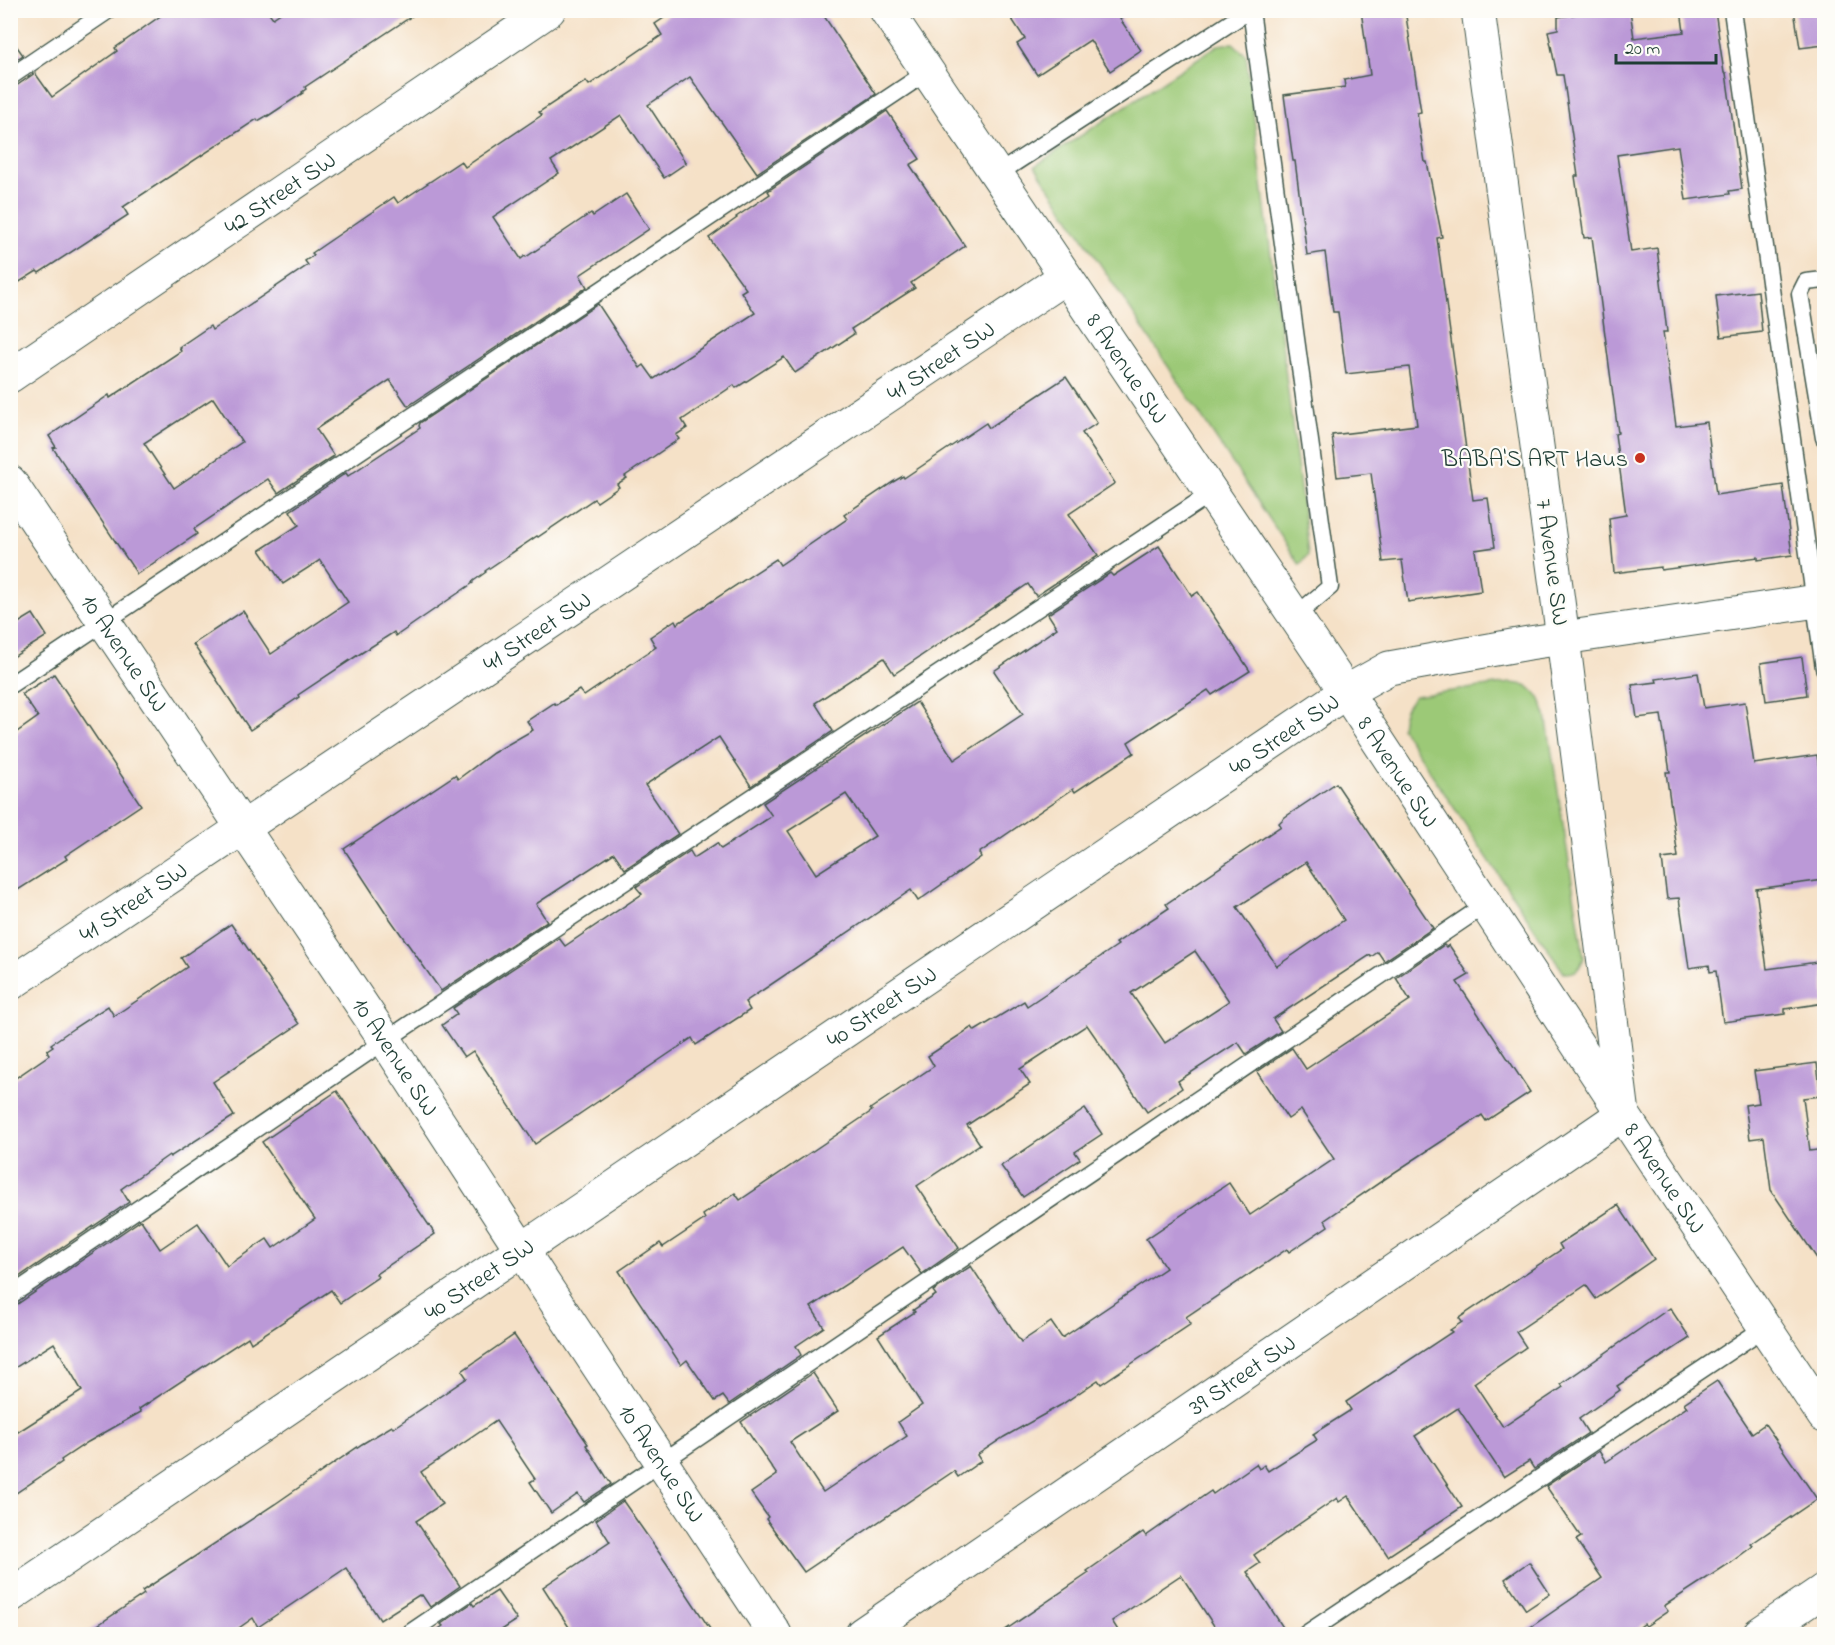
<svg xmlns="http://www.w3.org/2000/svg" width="1835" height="1645" viewBox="0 0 1835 1645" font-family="'Indie Flower',sans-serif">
<rect width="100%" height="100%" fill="#fdfcf7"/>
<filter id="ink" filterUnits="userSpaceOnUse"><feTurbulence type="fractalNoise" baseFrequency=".0167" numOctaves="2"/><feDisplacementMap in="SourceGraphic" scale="12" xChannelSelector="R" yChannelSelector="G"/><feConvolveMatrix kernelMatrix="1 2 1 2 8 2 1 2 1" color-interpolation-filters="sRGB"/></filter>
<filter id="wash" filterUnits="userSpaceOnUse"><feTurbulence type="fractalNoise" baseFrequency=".008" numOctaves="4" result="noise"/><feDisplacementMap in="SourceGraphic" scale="24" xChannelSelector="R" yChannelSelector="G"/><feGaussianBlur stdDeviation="1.35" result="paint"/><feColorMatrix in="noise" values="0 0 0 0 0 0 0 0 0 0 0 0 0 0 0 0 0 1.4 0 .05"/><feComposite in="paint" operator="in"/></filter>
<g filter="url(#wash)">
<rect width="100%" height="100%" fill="#f5e1c7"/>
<g fill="#9cc977" stroke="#5e8356" stroke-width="1.5">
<path d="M1233,43l13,12 60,481 2,19 -8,10 -265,-399 183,-121z"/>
<path d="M1511,683l15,2 13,12 7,18 38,243c-5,11 -6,15 -20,15l-163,-245c1,-14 4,-22 14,-32z"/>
</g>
<g id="blocks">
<g fill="#bb99d7" fill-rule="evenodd">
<path d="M169,10h98l6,8 12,-8h136l-116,77 1,2 -4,3 1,1 -35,23v-1l-10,6 -1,-2 -134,88 5,8 -89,58 -2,-2 -27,17v-201l6,-1 19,-13 17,24 65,-46 -2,-3z"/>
<path d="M676,10h144l56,84 -119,79 -67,-96 -42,28 38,58 -22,15 -43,-63 -70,46 8,12 -66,44 28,42 4,-3 1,1 65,-44 2,3 33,-22 23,35 -69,46 7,12 -179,119 -18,-26 -74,49 18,27 -56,37 -10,-14 -74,50 3,5 -60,40 -84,-126 3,-1 -7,-11 60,-41 1,3 71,-47 -2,-4 31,-21 2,4 96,-65 -3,-4 9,-6 -2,-2 82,-56 4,6 63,-42 4,6 77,-52 -3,-3 47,-31 3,4 73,-50 -7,-11zM213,398l29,44 -68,46 -30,-45z"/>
<path d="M1006,10h127l-13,9 21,31 -31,21 -20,-31 -53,35 -20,-31 8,-5z"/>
<path d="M1361,10h44l16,102 -4,1 8,49h2l15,75 -5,1 36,262 15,-2 7,49 -20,3 6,41 -73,11 -6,-42 -19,2 -12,-89 -34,4 -5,-42 85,-10 -8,-58 -63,7 -8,-62h-5l-8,-60 -18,3 -12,-94h-2l-9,-66 61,-8 -1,-7 26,-5z"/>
<path d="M1604,10h26l4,28 50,-6 -3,-22h34l9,63h2l16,116 -13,2 1,3 -44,6 -8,-54 -61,9 14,97 26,-4 10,84h-4l13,94 31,-4 9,73 67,-10 9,70 -34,5v-3l-97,13v-3l-47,6 -5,-55 17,-3 -11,-81 3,-1 -26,-196 -8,1 -9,-62h3l-15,-101h-6l-9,-44 10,-2v-12z"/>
<path d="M1794,10h30v35l-24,3z"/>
<path d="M10,37l13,18 -13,9z"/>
<path d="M887,111l33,48 -10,6 55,81 -54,37 4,5 -64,41 3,5 -59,39 -11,-16 -48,31 -2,-3 -52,35 5,8 -11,7 3,4 -54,37 2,2 -10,6 2,3 -22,15 -3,-3 -56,38 -1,-1 -52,35 1,1 -14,10 1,1 -54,37 -23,16 -2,-4 -39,25 -57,38 1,2 -49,33 -57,-86 50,-33 28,43 77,-52 -28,-42 -37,24 -23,-34 39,-25 -9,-14 56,-38 2,3 72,-48 -1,-2 1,-3 178,-119 42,64 4,-3 10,14 101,-66 -14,-21 5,-3 -37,-51 28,-20 -1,-1 34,-23 -2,-3z"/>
<path d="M1758,291l4,41 -41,5 -5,-41z"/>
<path d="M1066,377l31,46 -15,10 33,50 -46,31 29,41 -62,41 -8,-12 -134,90 -10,-16 -69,45 18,28 -82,55 -32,-49 -74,48 33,49 -53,35 -11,-16 -78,51 11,17 -106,70 -53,-75 -44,-67 111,-74 3,4 35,-26 40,-23 -6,-9 27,-18 2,2 23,-15 5,6 72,-49 -6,-10 25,-17 2,4 99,-65 4,6 67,-46 -3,-4 49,-33 10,-6 1,2 82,-55 3,5z"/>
<path d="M1159,546l33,50 6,-4 52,79 -38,24 -4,-5 -80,52 6,11 -59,39 -2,-3 -94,64 2,4 -63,44 -7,-11 -166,112 5,8 -54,35 -4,-7 -157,106 -62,-93 -9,6 -22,-32 15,-11 -4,-6 106,-70 6,8 77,-52 -6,-7 54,-36 4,7 23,-15 4,6 51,-33 -9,-13 154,-101 37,58 69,-46 -29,-43 63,-43 -9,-14 62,-41 3,3zM846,794l29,42 -59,38 -28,-43z"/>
<path d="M33,614l14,22 -37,23v-31z"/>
<path d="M1802,657l5,38 -41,6 -5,-38z"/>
<path d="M1698,673l6,35 41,-6 9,62 63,-9 7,51v74l-68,9 11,80 57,-8v42l-39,6v5l-62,8 -7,-51 -6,1 -1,-7 -20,3 -10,-70 -12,1 -5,-40 16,-2 -12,-85h4l-9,-57 -24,3 -5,-33 25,-3 -1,-3z"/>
<path d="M54,674l87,131 -76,51 2,3 -57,36v-158l28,-20 -16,-23z"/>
<path d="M1336,783l97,145 -49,33 -6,-9 -7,5 -1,-2 -97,64 8,12 -35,23 -8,-12 -60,39 4,7 -35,24 -60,-87 -67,44 10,15 -63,41 13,19 -63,42 42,62 -37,26 -19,-27 -92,60 13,20 -28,19 5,9 -72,49 -6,-8 -8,5 -28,-41 -6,5 -62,-94 41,-28 3,4 42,-28 -2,-4 32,-22 5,7 132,-89 -2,-2 64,-43 -6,-10 44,-29 3,4 49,-30 3,5 91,-61 -2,-2 53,-35 -3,-4 115,-78 -2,-3 6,-6zM1306,862l38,58 -67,46 -40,-59zM1195,951l34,50 -64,42 -34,-50z"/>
<path d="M231,924l68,100 -86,58 21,34 -64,41 -1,-2 -48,34 8,13 -119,81v-201l39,-27 -2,-5 6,-4 -2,-2 23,-16 34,-22 6,10 73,-49 -6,-9z"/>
<path d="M1444,945l2,2 3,-2 20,30 -12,7 73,110 -44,29 -4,-6 -87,57 -70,48 3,6 -39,26 -2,-3 -101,68 5,7 -90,60 -3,-4 -37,25 -57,32 -27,18 4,6 -23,16 -4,-6 -150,101 -38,-53 2,-2 -17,-24 26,-18 -36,-53 72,-49 25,38 -48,31 33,50 84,-56 -9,-14 24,-17 -44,-69 37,-24 -2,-2 23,-15 -3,-4 38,-25 50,76 30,-20 11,16 104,-70 -20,-29 83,-56 21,32 84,-56 -33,-49 -13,9 -31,-47 35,-24 14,21 104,-69 -14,-22z"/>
<path d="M1817,1063l4,33 -18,2 7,53 14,-2v120l-53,-79 -7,-53 -14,2 -5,-34 14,-2 -5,-32z"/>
<path d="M337,1091l98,143 -59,40 2,3 -38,26 -9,-13 -80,53 -3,-6 -109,72 2,3 -53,30 -27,18 1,2 -52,35v-60l72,-46 -28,-48 -44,28v-65l6,-1 125,-85 19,29 38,-26 29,43 40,-27 6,9 42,-29 -53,-77z"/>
<path d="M1085,1109l17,25 -27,18 5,7 -57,38 -22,-31z"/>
<path d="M1618,1205l36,54 -58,40 -10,-14 -70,47 10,15 -52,36 29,44 60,-40 -2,-3 109,-76 20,30 -73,48 3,4 -41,29 9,14 -54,36 -5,-8 -25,16 -46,-69 -43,28 47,71 -74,49 -40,-60 -9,6 -2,-4 -83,57 6,8 -13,9 41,63h-68l-39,-60 -69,46 9,14h-123l91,-62 -2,-2 56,-39 3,4 65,-45 2,3 43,-30 3,5 5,-4 4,6 49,-31 -4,-6 38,-24 -5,-8 106,-70 -2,-2 12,-8 -3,-4 103,-69 -3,-5z"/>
<path d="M514,1335l74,109 -2,1 25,39 -27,18 -6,-8 -27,19 -21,-31 5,-3 -39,-58 -75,51 21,32 -26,17 44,65 -30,21 -8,-12 -2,1 -1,-1 -39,25 -34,-52 -88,59 -5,-9 -24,17h-146l61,-41 -2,-3 133,-87 87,-60 30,-18 1,2 74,-50 -5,-7z"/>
<path d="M1717,1381l35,52 13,-9 52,75 -66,45 2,2 -23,17 -66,43 4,5 -22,15 -2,-2 -15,11h-110l83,-57 -26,-38 5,-3 -35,-51 53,-35 7,11 81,-55 -3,-4z"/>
<path d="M623,1501l44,63 47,71h-140l-31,-48 67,-45 -14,-22z"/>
<path d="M1529,1562l21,32 -24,16 -21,-31z"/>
<path d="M497,1591l20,29 -23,15h-64l13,-9 -2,-2 31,-21 2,3z"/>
</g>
</g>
</g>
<g filter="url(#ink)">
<use href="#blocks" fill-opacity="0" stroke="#3f564a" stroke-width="1.5"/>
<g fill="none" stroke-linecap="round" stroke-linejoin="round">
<defs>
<g id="lane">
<path d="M1251,10l79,577 -36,30"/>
<path d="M1732,10l92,658"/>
<path d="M10,77l99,-67"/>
<path d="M996,175l254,-165"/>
<path d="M1824,280l-18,2 -6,12 24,144"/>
<path d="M10,685l917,-613"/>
<path d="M10,1296l397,-270 803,-532"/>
<path d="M408,1634l1077,-729"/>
<path d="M1306,1634l458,-306"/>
</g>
<g id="street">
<path id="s1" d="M886,10l460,682 296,451 182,273"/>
<path id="s2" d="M10,376l539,-366"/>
<path id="s3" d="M10,482l376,559 156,240 233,353"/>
<path id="s4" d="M10,984l1055,-707"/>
<path id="s5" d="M10,1596l1336,-904 43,-24 140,-25 295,-43"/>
<path id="s6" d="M862,1634l761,-520 -60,-476 -85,-628"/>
<path d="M1759,1634l65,-44"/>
</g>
</defs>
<use href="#lane" stroke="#3f564a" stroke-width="19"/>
<use href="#street" stroke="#3f564a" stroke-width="35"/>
<use href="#lane" stroke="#fff" stroke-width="16"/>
<use href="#street" stroke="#fff" stroke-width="33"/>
</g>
</g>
<circle fill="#c8321e" stroke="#fdfcf7" stroke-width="2" cx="1640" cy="458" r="6"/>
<g text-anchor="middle" stroke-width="4.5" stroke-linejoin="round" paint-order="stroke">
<g font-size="24" fill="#1f3d34" stroke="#fdfcf7">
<text dy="8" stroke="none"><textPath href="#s2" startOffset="326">42 Street SW</textPath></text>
<text dy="8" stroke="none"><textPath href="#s4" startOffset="1120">41 Street SW</textPath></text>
<text dy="8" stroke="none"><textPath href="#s1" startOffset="432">8 Avenue SW</textPath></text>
<text transform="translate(1553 562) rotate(82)" y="8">7 Avenue SW</text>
<text dy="8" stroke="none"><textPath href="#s4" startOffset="634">41 Street SW</textPath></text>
<text dy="8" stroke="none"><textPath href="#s3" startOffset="206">10 Avenue SW</textPath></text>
<text dy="8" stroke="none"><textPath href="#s5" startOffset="1538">40 Street SW</textPath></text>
<text dy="8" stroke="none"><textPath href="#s1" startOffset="918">8 Avenue SW</textPath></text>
<text dy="8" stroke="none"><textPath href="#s4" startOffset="148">41 Street SW</textPath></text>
<text dy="8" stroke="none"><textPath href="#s5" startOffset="1052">40 Street SW</textPath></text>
<text dy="8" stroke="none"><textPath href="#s3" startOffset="692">10 Avenue SW</textPath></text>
<text dy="8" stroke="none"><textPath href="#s1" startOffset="1404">8 Avenue SW</textPath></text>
<text dy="8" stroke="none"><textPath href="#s5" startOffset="566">40 Street SW</textPath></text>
<text dy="8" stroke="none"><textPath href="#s6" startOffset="460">39 Street SW</textPath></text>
<text dy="8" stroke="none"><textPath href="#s3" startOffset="1178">10 Avenue SW</textPath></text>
</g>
<g font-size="24" fill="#1f3d34" stroke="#fdfcf7" text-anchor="end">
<text x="1628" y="466">BABA'S ART Haus</text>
</g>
</g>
<rect width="1835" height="1645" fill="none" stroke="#fdfcf7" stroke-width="36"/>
<path d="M1616 54v9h100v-9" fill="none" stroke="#1f3d34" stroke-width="3"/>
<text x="1625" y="54" font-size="18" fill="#1f3d34" stroke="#fdfcf7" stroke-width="4.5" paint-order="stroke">20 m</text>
</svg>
